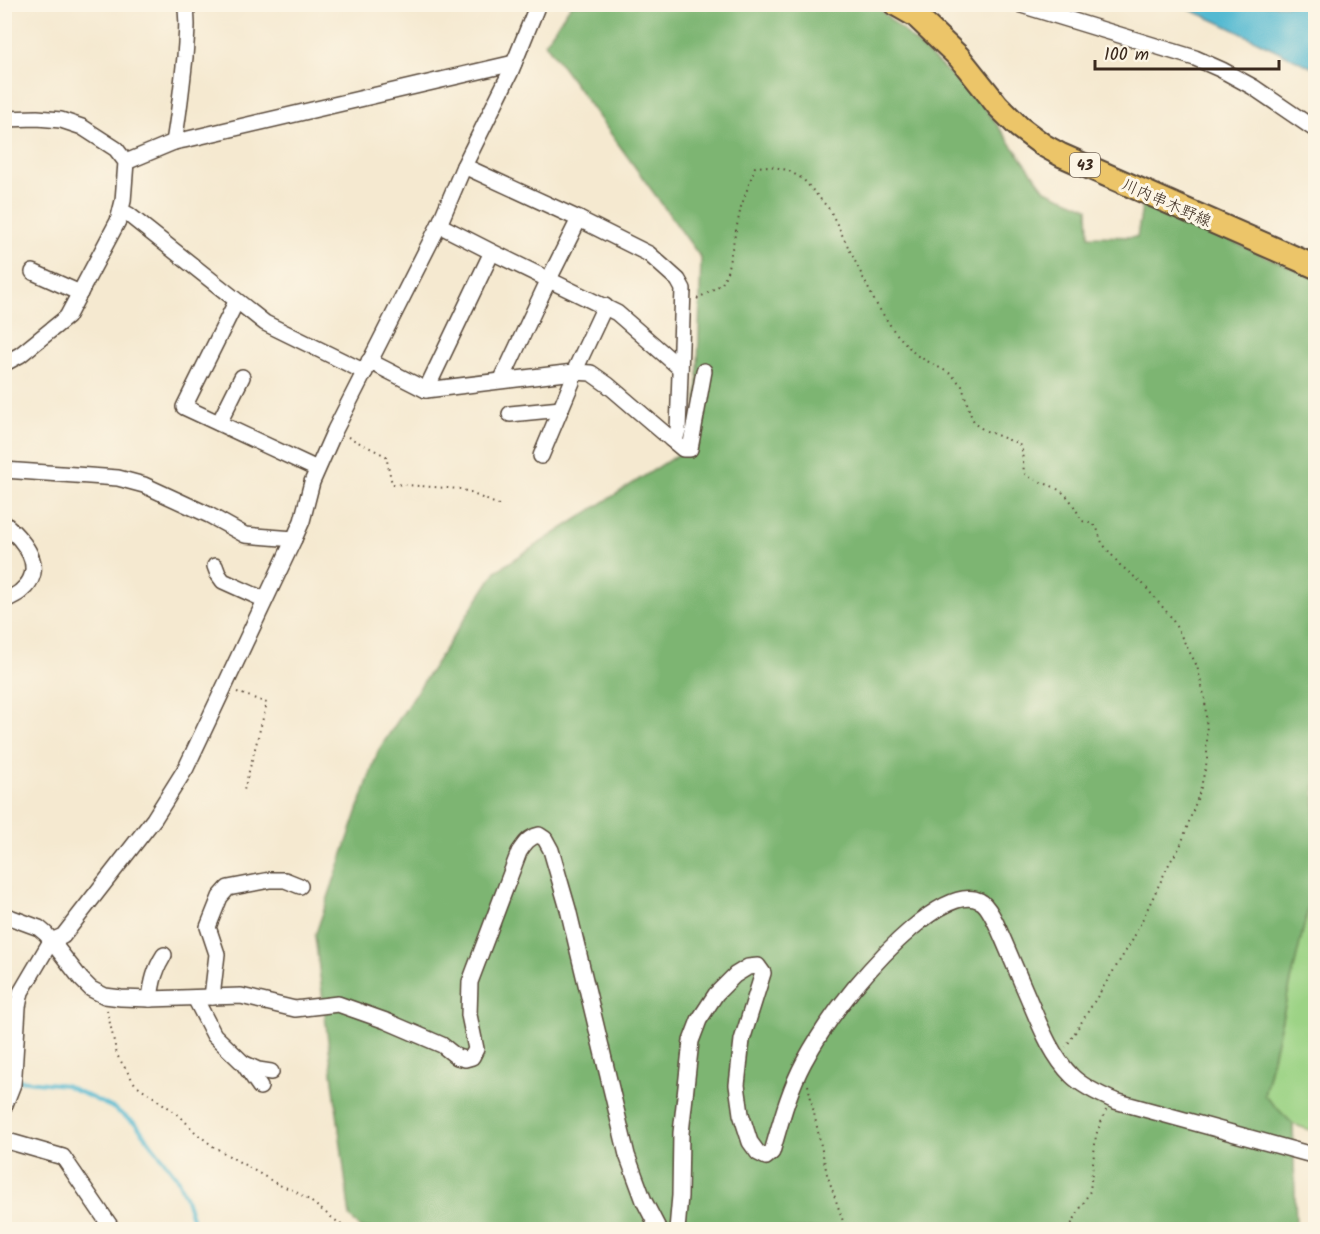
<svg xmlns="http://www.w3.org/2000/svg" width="1320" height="1234" viewBox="0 0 1320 1234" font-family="Kalam,'Klee One',sans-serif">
<rect width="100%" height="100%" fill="#fcf5e5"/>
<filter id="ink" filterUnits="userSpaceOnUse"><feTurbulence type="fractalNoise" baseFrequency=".0167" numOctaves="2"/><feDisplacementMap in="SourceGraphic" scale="12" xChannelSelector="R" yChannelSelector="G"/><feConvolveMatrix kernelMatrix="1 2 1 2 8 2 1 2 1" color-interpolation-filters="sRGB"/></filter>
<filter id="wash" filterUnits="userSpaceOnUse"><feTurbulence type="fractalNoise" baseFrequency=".008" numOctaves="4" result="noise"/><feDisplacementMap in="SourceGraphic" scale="24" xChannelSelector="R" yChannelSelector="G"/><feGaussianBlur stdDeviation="1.35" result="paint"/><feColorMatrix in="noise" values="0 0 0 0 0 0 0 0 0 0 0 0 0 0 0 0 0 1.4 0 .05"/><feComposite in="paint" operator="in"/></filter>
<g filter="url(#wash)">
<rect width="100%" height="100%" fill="#f5e9d0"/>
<path fill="#9cd385" stroke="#6c7e52" stroke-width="1.5" d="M1308,908l8,3 -1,221 -22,-8 -29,-28z"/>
<path fill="#7db572" stroke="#5c7048" stroke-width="1.5" d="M571,5h304l106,98 64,87 43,18 1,28 48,1 6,-35 172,76v633l-7,-2 -44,186 29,29 3,105h-935l-11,-12 -35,-281 63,-185 118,-180 200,-128 5,-185 -156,-215z"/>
<path fill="#53b9d1" stroke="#477278" stroke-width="1.5" d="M1179,5h136v64l-97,-47z"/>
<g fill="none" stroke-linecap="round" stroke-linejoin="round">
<path stroke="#53b9d1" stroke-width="4" d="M18,1080l47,5 48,23 23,16 40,52 9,20 11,34"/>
</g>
</g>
<g filter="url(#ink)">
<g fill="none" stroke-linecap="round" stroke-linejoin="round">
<defs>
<g id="street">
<path d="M1018,4l177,54 27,12 31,17 63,43"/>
<path d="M4,119l33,-1 24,2 21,7 34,22 10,13 -3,39 -5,20 -51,96 -47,38 -13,7h-3"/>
<path d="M174,142c5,-28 8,-57 11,-85 1,-18 4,-35 0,-53"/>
<path d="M126,162l48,-20 10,-2 330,-77"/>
<path d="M121,211l8,4 136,108 100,49"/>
<path d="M439,225l53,27 125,61 63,55"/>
<path d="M33,272l47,21"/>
<path d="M236,302l-52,105 133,62"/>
<path d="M369,361l57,29 148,-18 17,1 17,12 63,54 5,-2 2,-7 5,-141 -5,-9 -29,-26 -70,-35 -115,-53"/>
<path d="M502,379l47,-100 30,-60"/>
<path d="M426,390l66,-138"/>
<path d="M510,414l51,-5"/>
<path d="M219,423l23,-46"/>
<path d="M671,439l12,10h7l14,-78"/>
<path d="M541,456l31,-74 2,-10 31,-66"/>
<path d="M4,470l114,8 26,7 65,30 36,20 49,4"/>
<path d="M4,523c19,17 45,45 17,68 -4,4 -11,6 -17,10"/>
<path d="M215,566l3,8 5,7 42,19"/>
<path d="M4,915l35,13 7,6 35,45 10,10 14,7 16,2 29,1 91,-3 54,13 43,-5 48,17 56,24 15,12 8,2 7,-2 4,-8 -7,-34 1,-33 49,-130c6,-9 10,-15 20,-17l6,4 6,11 17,59 59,246 17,46 15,29"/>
<path d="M212,997l5,-43 -9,-27 12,-30 8,-9 42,-8h15l15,6"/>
<path d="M195,998l19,37 29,28 17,24"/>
<path d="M150,999c2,-17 5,-30 14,-44"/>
<path d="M243,1063l15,7 13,2"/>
<path d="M4,1107l9,-23 1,-10 4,-67 3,-15 30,-51 12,-5 91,-117 32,-51 108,-229 8,-18 10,-39 23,-52 104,-205 25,-59 46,-93 28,-69"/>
<path d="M4,1140l59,17 50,73"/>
<path d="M677,1230l3,-34 1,-63 10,-92 8,-21 17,-26 19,-19 13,-8 10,-1 5,7 -21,67 -5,45 4,29 9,28 8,11 8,4 6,-5c9,-31 17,-62 32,-90 14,-26 32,-52 51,-75 20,-24 90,-104 125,-86 9,4 19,29 23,38 9,21 18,42 27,63 11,26 22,54 42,74 11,11 29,19 43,25l201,55"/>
</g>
<path id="primary" d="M895,4l21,12 43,41 39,49 21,21 24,18 18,10 255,112"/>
</defs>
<use href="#street" stroke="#574739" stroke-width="18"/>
<use href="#primary" stroke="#574739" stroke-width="26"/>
<g stroke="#574739" stroke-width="2" stroke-dasharray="1.5 4.5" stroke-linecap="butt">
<path d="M697,299l25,-15 5,-12 14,-65 14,-40 15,-1 17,4 16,9 27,31 45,92 19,29 22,24 35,19 11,12 8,27 5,11 9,6 35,14 3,6 2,23c11,9 24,10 35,17 11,6 17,20 23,31l11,3 4,4 5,15 18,22 23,19 28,33 26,49 8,33 2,35v27l-7,30 -20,56 -10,15 -38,79 -66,106"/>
<path d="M348,437l38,19 6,28 69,5 40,17"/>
<path d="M237,692l30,11 -24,91"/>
<path d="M107,1010l10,45 18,29 44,31 17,18 18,14 65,38 14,5 16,10 39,30"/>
<path d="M808,1085l19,89 19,56"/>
<path d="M1071,1230v-5l19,-34 6,-56 10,-25"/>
</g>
<use href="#street" stroke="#fff" stroke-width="15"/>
<use href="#primary" stroke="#ecc569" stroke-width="22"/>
</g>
</g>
<g text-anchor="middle" stroke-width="6" stroke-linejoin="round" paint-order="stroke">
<rect fill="#fcf5e5" stroke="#75675a" stroke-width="1.5" x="1070" y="153" width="30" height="24" rx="4.5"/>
<g font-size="15" font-weight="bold" fill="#3b2a1e">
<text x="1085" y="170">43</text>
</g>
<g font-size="16" fill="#3b2a1e" stroke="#fcf5e5">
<text transform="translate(1167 202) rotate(24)" y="6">川内串木野線</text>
</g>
</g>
<rect width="1320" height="1234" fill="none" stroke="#fcf5e5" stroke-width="24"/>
<path d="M1095 60v9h184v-9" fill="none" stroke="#3b2a1e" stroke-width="3"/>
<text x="1104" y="60" font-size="18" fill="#3b2a1e" stroke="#fcf5e5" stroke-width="4.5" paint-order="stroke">100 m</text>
</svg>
